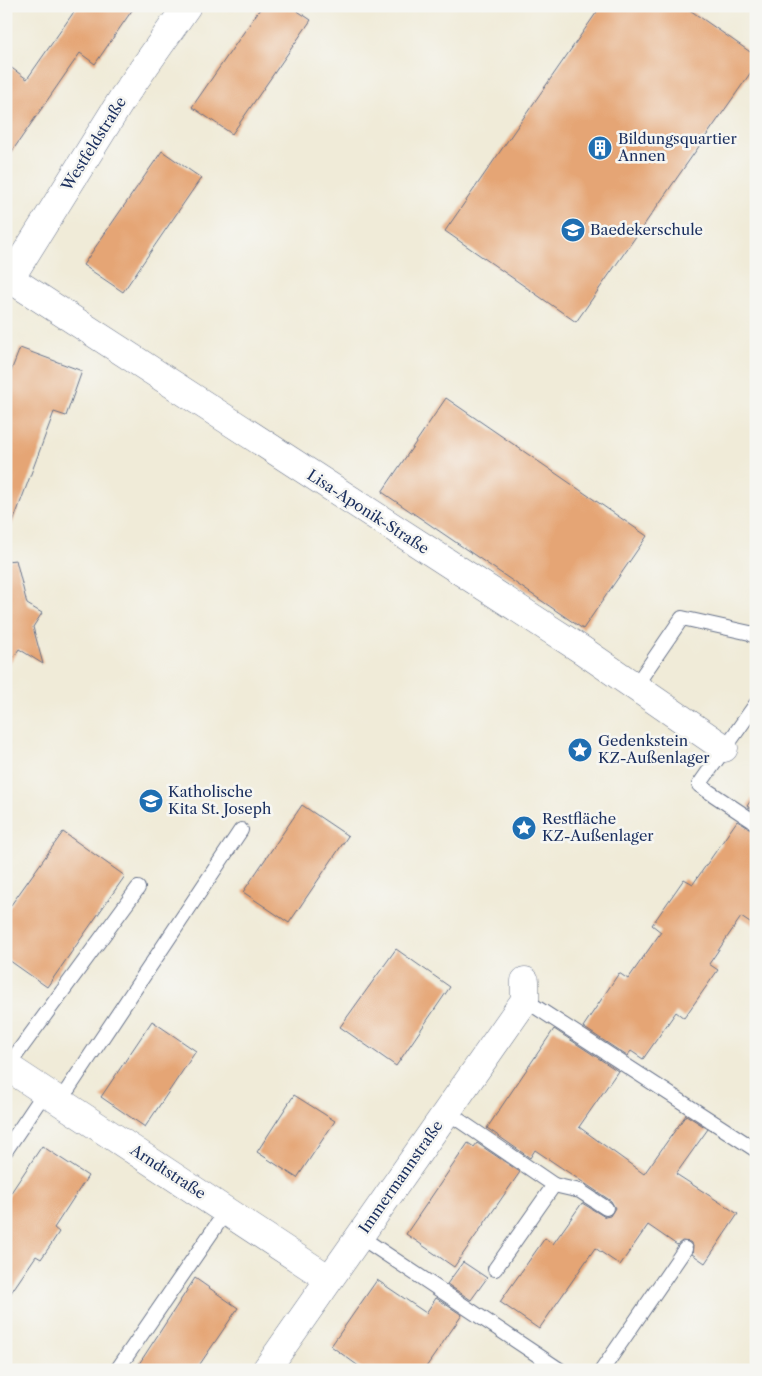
<svg xmlns="http://www.w3.org/2000/svg" width="762" height="1376" viewBox="0 0 762 1376" font-family="'Libre Caslon Text',serif">
<rect width="100%" height="100%" fill="#f6f6f2"/>
<filter id="ink" filterUnits="userSpaceOnUse"><feTurbulence type="fractalNoise" baseFrequency=".02" numOctaves="2"/><feDisplacementMap in="SourceGraphic" scale="10" xChannelSelector="R" yChannelSelector="G"/><feConvolveMatrix kernelMatrix="1 2 1 2 8 2 1 2 1" color-interpolation-filters="sRGB"/></filter>
<filter id="wash" filterUnits="userSpaceOnUse"><feTurbulence type="fractalNoise" baseFrequency=".0096" numOctaves="4" result="noise"/><feDisplacementMap in="SourceGraphic" scale="20" xChannelSelector="R" yChannelSelector="G"/><feGaussianBlur stdDeviation="1.12" result="paint"/><feColorMatrix in="noise" values="0 0 0 0 0 0 0 0 0 0 0 0 0 0 0 0 0 1.4 0 .05"/><feComposite in="paint" operator="in"/></filter>
<g filter="url(#wash)">
<rect width="100%" height="100%" fill="#f0ebd8"/>
<g id="blocks">
<g fill="#e5a575">
<path d="M78,6h57l-40,58 -15,-11 -74,107v-96l21,15z"/>
<path d="M262,6h28l21,14 -79,114 -40,-27z"/>
<path d="M601,6h83l72,50v9l-180,257 -131,-91z"/>
<path d="M162,151l39,27 -78,114 -40,-27z"/>
<path d="M20,348l62,23 -16,45 -12,-4 -45,121 -3,-1v-148z"/>
<path d="M446,398l201,138 -64,93 -201,-137z"/>
<path d="M16,560l11,44 15,9 -9,14 10,37 -24,-15 -13,19v-107z"/>
<path d="M756,793v19l-9,-6z"/>
<path d="M302,805l46,31 -59,87 -46,-31z"/>
<path d="M737,821l19,11v95l-15,-10 -32,47 9,6 -34,48 -8,-6 -33,47 -12,-8 -4,5 -44,-29 36,-54 9,6 33,-47 -9,-7 32,-46 9,5z"/>
<path d="M63,832l62,44 -78,111 -41,-29v-46z"/>
<path d="M396,949l54,38 -54,79 -56,-39z"/>
<path d="M152,1021l44,30 -51,76 -44,-30z"/>
<path d="M554,1029l64,42 -39,56 65,47 42,-59 22,14 -32,45 62,40 -33,49 -13,-9 1,-8 -3,-4 -8,-1 -5,4 -29,-20 -28,40 -25,-17 -56,81 -39,-27 45,-64 8,6 29,-41 23,14 5,-1 5,-8 -4,-7 -76,-51 -5,8 -43,-30z"/>
<path d="M294,1095l41,26 -38,57 -40,-26z"/>
<path d="M468,1143l6,4 3,-4 43,29 -66,95 -48,-33z"/>
<path d="M42,1146l46,30 -34,52 5,4 -9,14 -9,13 -5,-3 -30,44v-100z"/>
<path d="M463,1262l24,16 -16,22 -24,-16z"/>
<path d="M195,1278l43,30 -42,62h-61z"/>
<path d="M377,1280l49,33 10,-15 26,17 -38,55h-60l-33,-24z"/>
</g>
</g>
</g>
<g filter="url(#ink)">
<use href="#blocks" fill-opacity="0" stroke="#667189" stroke-width="1"/>
<g fill="none" stroke-linecap="round" stroke-linejoin="round">
<defs>
<g id="lane">
<path d="M636,685l46,-67 68,15 6,4"/>
<path d="M756,704l-57,81 57,38"/>
<path d="M525,1000l231,150"/>
<path d="M7,1067l131,-179"/>
<path d="M60,1101l181,-271"/>
<path d="M447,1112l107,73 -59,84"/>
<path d="M6,1150l39,-58"/>
<path d="M554,1185l26,6 26,17"/>
<path d="M359,1236l201,134"/>
<path d="M117,1370l110,-160"/>
<path d="M602,1370l83,-121"/>
</g>
<g id="street">
<path d="M9,278l573,372 142,98"/>
<path d="M6,285l118,-189 63,-90"/>
<path d="M6,1066l323,213"/>
<path d="M266,1370l259,-370v-19"/>
</g>
</defs>
<use href="#lane" stroke="#667189" stroke-width="16"/>
<use href="#street" stroke="#667189" stroke-width="29"/>
<use href="#lane" stroke="#fff" stroke-width="14"/>
<use href="#street" stroke="#fff" stroke-width="28"/>
</g>
</g>
<defs>
<symbol id="building-disc" viewBox="-11 -11 22 22"><circle r="9.5" fill="#1f6fb2" stroke="#f6f6f2"/><path d="M-4-6H4V6H1V3H-1V6H-4ZM-2.5-4.3h1.7v1.8h-1.7ZM.8-4.3h1.7v1.8H.8ZM-2.5-1h1.7V.8h-1.7ZM.8-1h1.7V.8H.8Z" fill="#fff"/></symbol>
<symbol id="school-disc" viewBox="-11 -11 22 22"><circle r="9.5" fill="#1f6fb2" stroke="#f6f6f2"/><path d="M0-5L7-2L0 1L-7-2ZM-4 1L0 2.5L4 1V4Q0 6-4 4Z" fill="#fff"/></symbol>
<symbol id="sight-disc" viewBox="-11 -11 22 22"><circle r="9.5" fill="#1f6fb2" stroke="#f6f6f2"/><path d="M0-6L1.8-2.2L6-1.7L2.9 1.2L3.7 5.4L0 3.3L-3.7 5.4L-2.9 1.2L-6-1.7L-1.8-2.2Z" fill="#fff"/></symbol>
</defs>
<g fill-rule="evenodd">
<use href="#building-disc" x="586" y="134" width="28" height="28"/>
<use href="#school-disc" x="559" y="216" width="28" height="28"/>
<use href="#sight-disc" x="566" y="736" width="28" height="28"/>
<use href="#school-disc" x="137" y="787" width="28" height="28"/>
<use href="#sight-disc" x="510" y="814" width="28" height="28"/>
</g>
<g text-anchor="middle" stroke-width="5" stroke-linejoin="round" paint-order="stroke">
<g font-size="15" fill="#1b2f5e" stroke="#f6f6f2" text-anchor="start">
<text x="618" y="144">Bildungsquartier<tspan x="618" dy="17">Annen</tspan></text>
<text x="590" y="235">Baedekerschule</text>
<text x="598" y="746">Gedenkstein<tspan x="598" dy="17">KZ-Außenlager</tspan></text>
<text x="168" y="797">Katholische<tspan x="168" dy="17">Kita St. Joseph</tspan></text>
<text x="542" y="824">Restfläche<tspan x="542" dy="17">KZ-Außenlager</tspan></text>
</g>
<g font-size="15" fill="#1b2f5e" stroke="#f6f6f2">
<text transform="translate(94 144) rotate(-58)" y="5">Westfeldstraße</text>
<text transform="translate(368 512) rotate(33)" y="5">Lisa-Aponik-Straße</text>
<text transform="translate(168 1172) rotate(33)" y="5">Arndtstraße</text>
<text transform="translate(401 1177) rotate(-55)" y="5">Immermannstraße</text>
</g>
</g>
<rect width="762" height="1376" fill="none" stroke="#f6f6f2" stroke-width="25"/>
</svg>
